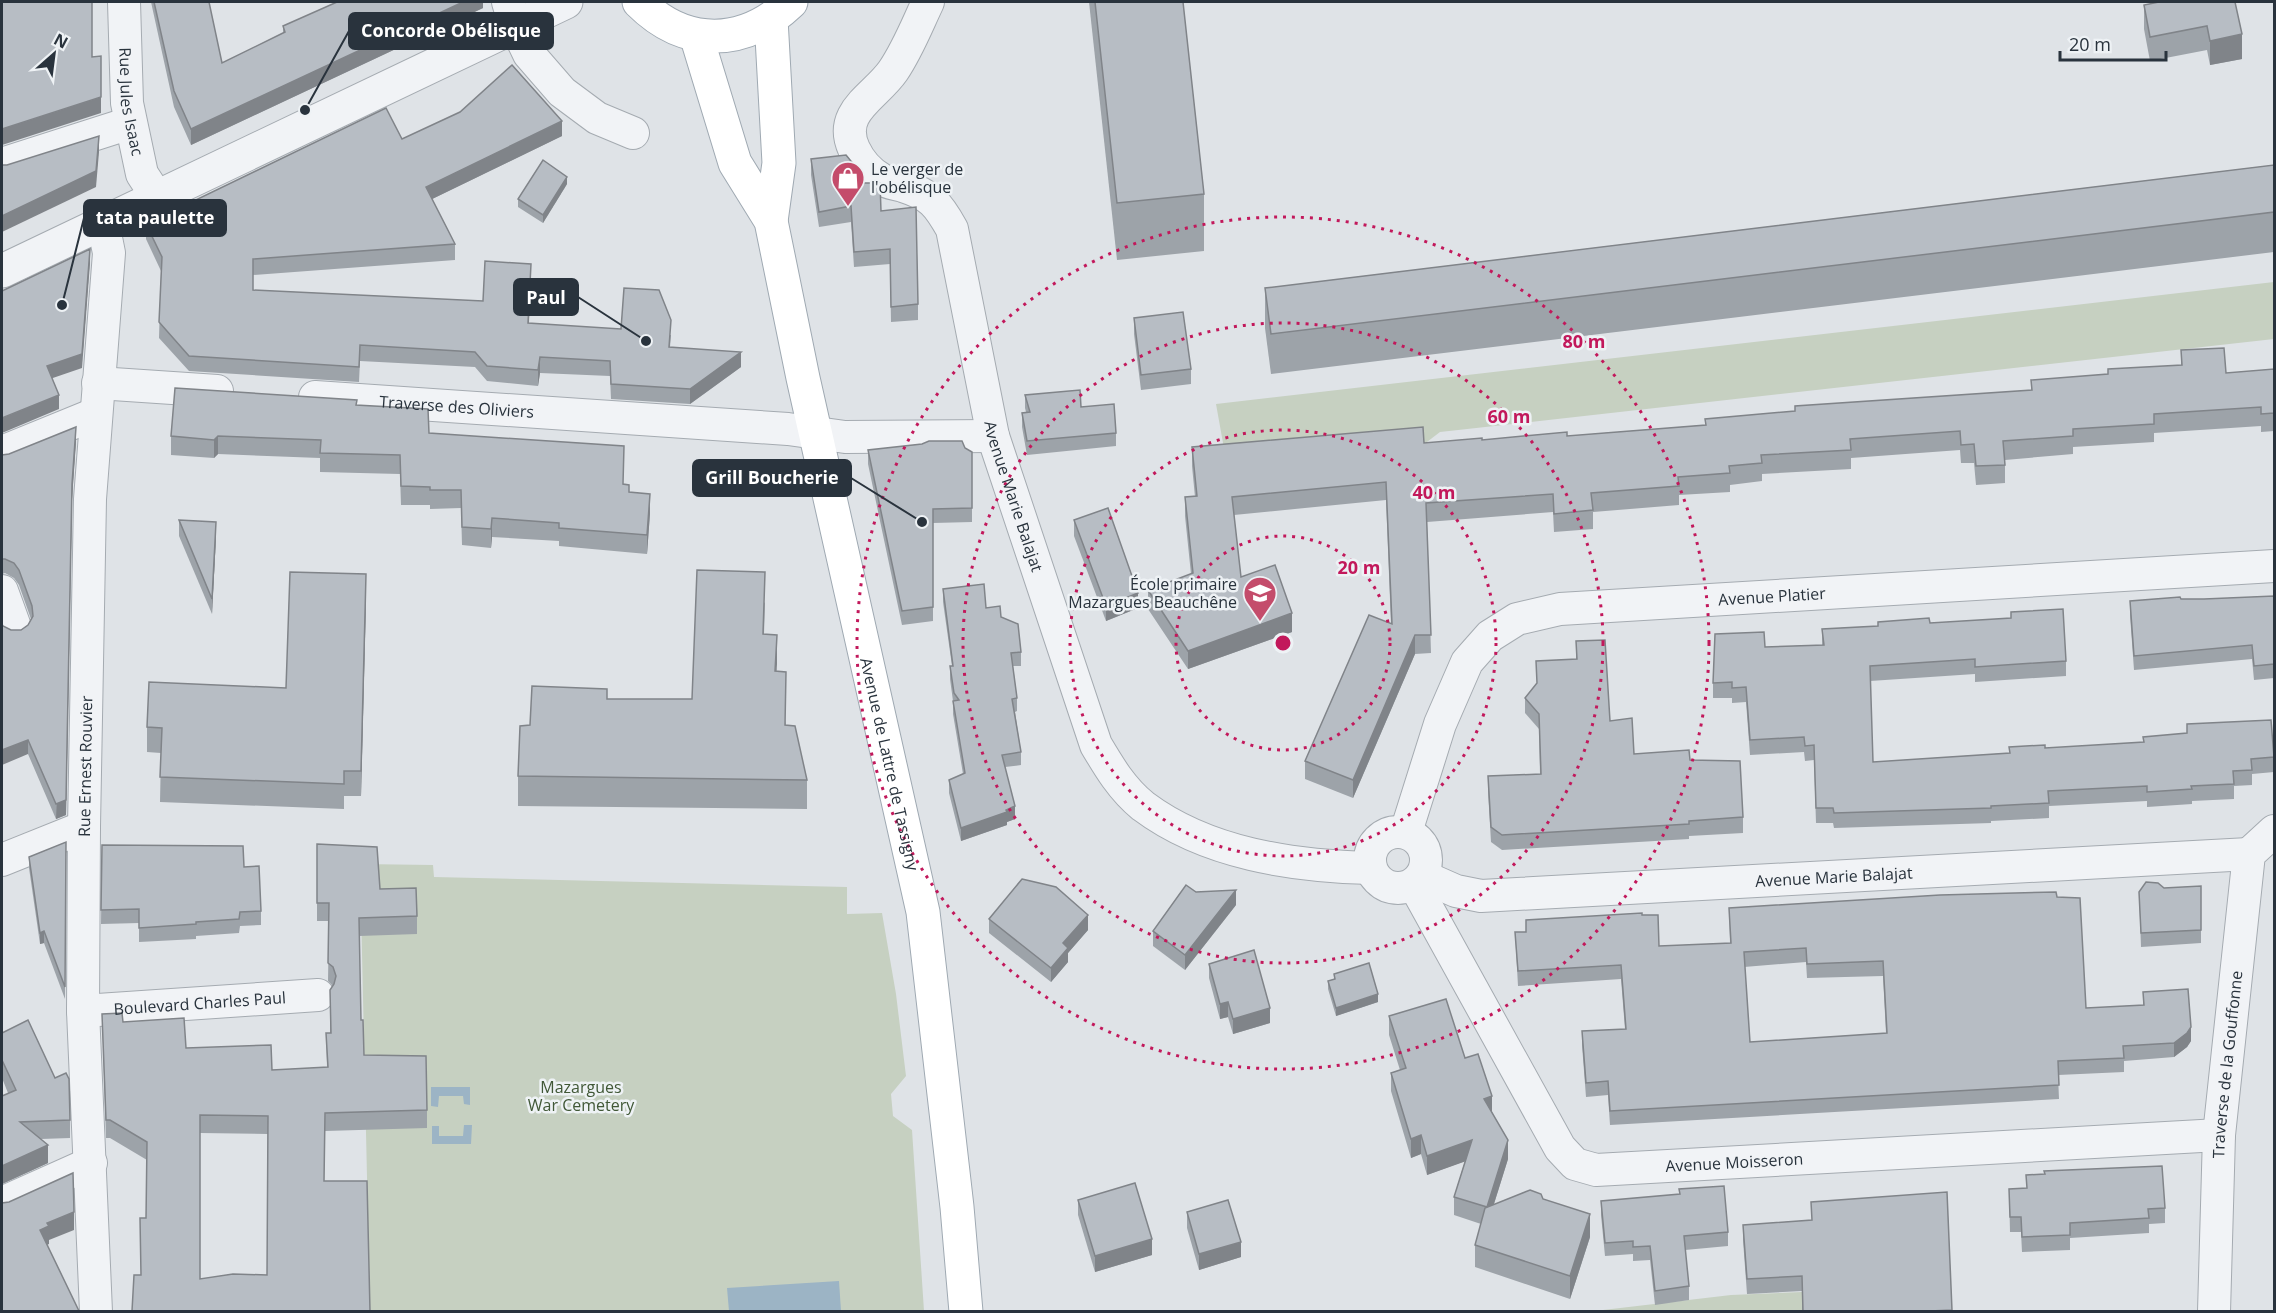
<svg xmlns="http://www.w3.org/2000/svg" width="2276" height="1313" viewBox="0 0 2276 1313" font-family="'Open Sans',sans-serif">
<rect width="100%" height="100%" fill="#dfe3e7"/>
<g fill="#c6d0c1">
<path d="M2274,282v57l-834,93 -17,13 -198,9 -9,-50z"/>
<path d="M360,864l73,1 1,12 413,10v27l35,-1 14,81 10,82 -15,18 2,22 19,14 12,181h-554z"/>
<path d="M1802,1292v19l-216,1 145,-17z"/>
</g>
<g fill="#9cb4c5">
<path d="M431,1087h39v18l-6,-1 -1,-8h-24l-1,11 -7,-1z"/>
<path d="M464,1125h8l-1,19h-39v-18h7v10h24z"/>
<path d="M839,1281l2,30h-112l-2,-23z"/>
</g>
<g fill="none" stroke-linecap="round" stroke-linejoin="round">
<defs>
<g id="minor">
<path id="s1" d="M124,2l3,101 15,71 15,23"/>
<path d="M508,2l7,23 14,29 33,38 35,26 36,15"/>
<path id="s2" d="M928,2c-11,23 -20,47 -35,69 -18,26 -56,41 -39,78 6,13 15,23 27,30 6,4 15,5 22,7 28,9 35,18 49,43l41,207 103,309c13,22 26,44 47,61 64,48 150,60 227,62"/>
<path d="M2,164l128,-41"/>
<path d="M98,383l119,8"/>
<path id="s3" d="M315,397l473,32 57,8 148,-1"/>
<path d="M2,452l93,-38"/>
<path d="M2,591l13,36"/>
<circle cx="1398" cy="860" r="28"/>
<path id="s4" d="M1406,832l34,-108 27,-62 23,-26 27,-17 43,-10 714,-43"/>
<path d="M2,860l82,-33"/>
<path id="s5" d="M1422,876l34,15 25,5 768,-42"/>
<path id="s6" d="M1414,884l146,264 15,16 21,6 623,-35"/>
<path id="s7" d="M83,1011l235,-16"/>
<path d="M2,1203l89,-40"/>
<path id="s8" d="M96,1312l-13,-301 1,-184 6,-328 19,-246 -6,-30"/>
<path id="s9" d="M2214,1312l5,-177 30,-281 25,-23"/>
</g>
<path id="tertiary" d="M2,271l564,-269"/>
<g id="primary">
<path d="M639,2c46,46 105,45 152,0"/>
<path d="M771,19l8,144 -8,58"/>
<path id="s10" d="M696,35l39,128 36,58 32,157 120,534 34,295 9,105"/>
</g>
</defs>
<use href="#minor" stroke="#a5abb1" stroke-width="34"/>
<use href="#tertiary" stroke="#a5abb1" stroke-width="35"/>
<use href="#primary" stroke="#9fa9b2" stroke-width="35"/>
<use href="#minor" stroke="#f1f3f6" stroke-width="32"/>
<use href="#tertiary" stroke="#f1f3f6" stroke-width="33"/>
<use href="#primary" stroke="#fff" stroke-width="33"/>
</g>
<g fill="#9da3a9" fill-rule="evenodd">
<path d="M151,2h58l13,61 61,-30v-7l200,-24v6l-292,137 -17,-38z"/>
<path d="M1089,2h94l21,192v57l-87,9z"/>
<path d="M2154,2h81l7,57 -32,6 -3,-15 -57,11 -6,-32v-24l11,-2z"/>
<path d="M562,136l-130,63 23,45v16l-202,15v15l230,11 48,-22 -2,44 142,12 -1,12 71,20 -51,37 -79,-5 -1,-23 -70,-3 -2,13 -51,-5 -12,-14 -115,-6 -1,21 -170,-11 -30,-33 2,-67 -15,-32v-15l256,-85z"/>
<path d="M811,159l47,24 23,28 37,93v16l-27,2 -1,-58 -36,3 -3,-45 -32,5 -8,-52z"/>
<path d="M2274,165v87l-1003,122 -6,-46v-40z"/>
<path d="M567,184l-24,39 -25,-16v-8z"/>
<path d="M1134,318l57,51v15l-50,6 -7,-56z"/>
<path d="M2181,350l45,23 48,-4v62l-13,1v-6l-107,7v9l-81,5v7l-68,6v23l-29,2 -2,-22h-13l-1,-13 -109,8v11l-89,5v7l-32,4v7l-51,3v10l-86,7v17l-39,3 -1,-20 -126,10 4,131 -16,1 -62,144 -48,-19v-18l86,-137 -5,-124 -152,15 7,62 51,55 -104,37 -40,-60v-19l43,-16 -6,-58v-19h10l-3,-31v-19l232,-4 143,-7 138,-11 326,-35v-10l77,-6 73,-9z"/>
<path d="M1025,395l56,12 35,26v13l-89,9 -5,-28v-14l4,-1 -1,-4z"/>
<path d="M357,405l72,28 195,51 5,8 21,21 -3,41 -88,-8v-5l-67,-4 -1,11 -29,-3 -1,-37 -31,1v-4h-29l-1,-31 -80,-2v-14l-102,-4 -4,4 -43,-3v-19z"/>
<path d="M76,441l-4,58 -6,316 -10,4 -28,-65 -25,-128 8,4h10l7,-5 3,-6 -12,-34 -5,-7 -9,-5 -3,1v-119z"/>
<path d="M965,448l7,4v70l-39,1v98l-31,4 -34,-161v-14z"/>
<path d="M179,520l37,17 -4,77 -33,-78z"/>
<path d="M1074,520l64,88 -32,13 -32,-85z"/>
<path d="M943,589l43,19 15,9 20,35v14h-8l4,32v13l-2,1 6,40v13l-16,2 10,52 -8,3v3l-46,16 -12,-48v-13l14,-6 -10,-60v-13l-3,-22v-13h2l-9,-64z"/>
<path d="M2274,596v82l-20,2 -2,-21 -118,11 -4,-55v-14l74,-2z"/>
<path d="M366,599l-5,197h-17v13l-184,-7 1,-49 -14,-1v-25l139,-39z"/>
<path d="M765,602l-1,32 12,37 10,54 21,55v29l-289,-3v-30l89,-77h85z"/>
<path d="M1930,623l136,38v15l-91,6v-8l-105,7 3,81 136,-9 36,-5 229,9v15l-22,2v11l-18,1v13l-42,2v3l-45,3v-6l-98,5v12l-58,3v2l-157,5 -1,-5h-17l-2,-63 -9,1 -1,-9 -54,3 -4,-53 -14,1v-5h-19v-15l52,-36 57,-2v-16z"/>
<path d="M1576,641l34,80 24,33 56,6 53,57v16l-54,3v3l-187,11 -11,-8 -3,-51v-15l52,-2 -1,-45 -14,-16v-15l51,-39z"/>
<path d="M66,842l-1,157 -21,-56 -4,1 -11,-76v-11z"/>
<path d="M317,844l100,72v18l-58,2 2,84 3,35 63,55v18l-102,3 -1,50 46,130 -229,-36 5,-57 1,-58 -37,-22h-4l-4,-124 21,8 63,26 86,22 55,-3 -1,-34h4v-43l3,-4 -5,-5 1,-60h-12zM200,1133l68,1 -1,141 -67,4z"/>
<path d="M102,845l142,22 17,44v14l-21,1 -1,7 -43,3v3l-57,3v-19l-38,1z"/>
<path d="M2201,886v57l-60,4 -2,-55 25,-4z"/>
<path d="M2057,897l29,111 57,-3v-13l48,49 -4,6 -13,10 -50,4v11l-66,3 1,24 -449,26 -2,-30 -22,2 -4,-52v-14l43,-2 -4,-50 -103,7 -3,-54h11v-12l116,-5 17,31 71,-3 -1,-35zM1806,962l1,16 76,-2 3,57 -136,9 -6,-75z"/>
<path d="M1236,905l-51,65 -32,-24v-15z"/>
<path d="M989,919l99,11 -20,23v9l-17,20 -62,-49z"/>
<path d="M1209,964l61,59 -37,11 -5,-17 -8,2 -11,-41z"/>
<path d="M1334,974l44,28 -42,14 -8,-27v-8l6,-2z"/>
<path d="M1389,1016l76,42 27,54 16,47 -14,45 49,-5 47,38 -20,62 -95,-32v-22l6,-21 -27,-9v-18l11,-36 -38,14 -6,-21 -10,4 -20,-67v-18l9,-3 -11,-35z"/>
<path d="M2,1033l68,87v18l-29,1 7,24 -46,21 6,-91 -6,-15z"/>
<path d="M2009,1189l156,19v15l-16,1v9l-79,5v12l-48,2 -1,-20h-11z"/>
<path d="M1947,1192l5,119h-150v-20l-55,3 -4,-54v-15l68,-5z"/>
<path d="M1078,1200l74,55 -57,17 -17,-57z"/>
<path d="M1601,1201l127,31v14l-43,4 4,36v14l-34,5 -5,-45 -17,1v-7l-28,2 -4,-41z"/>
<path d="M1187,1212l54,45 -42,13 -12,-42z"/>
</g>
<g fill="#808489">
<path d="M463,2h20v6l-292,137v-16z"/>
<path d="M2242,34v25l-32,6v-24z"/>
<path d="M101,97v16l-99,32v-16z"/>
<path d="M562,121v15l-136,66v-15z"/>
<path d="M99,136v16l-3,35 -94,45v-16z"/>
<path d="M567,177v7l-24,39v-8z"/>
<path d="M90,249v14l-8,105 -35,12v-14z"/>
<path d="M531,264v15l-3,59v-15z"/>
<path d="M741,352v15l-51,37v-15z"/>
<path d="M540,357v16l-2,13v-16z"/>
<path d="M59,395v14l-57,24v-15z"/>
<path d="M76,427v14l-4,58 -6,316 -10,4 16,-335z"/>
<path d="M218,436v18l-4,4v-18z"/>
<path d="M650,494v19l-3,41v-19z"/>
<path d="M492,518v19l-1,11v-19z"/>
<path d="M216,522v15l-4,77v-15z"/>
<path d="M366,574v25l-5,197v-25z"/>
<path d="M1138,593v15l-32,13v-15z"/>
<path d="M1292,613v19l-104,37v-18z"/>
<path d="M777,635v29l-2,36v-29z"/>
<path d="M1415,635v19l-62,144v-18z"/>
<path d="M28,740v14l-26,11v-15z"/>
<path d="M1015,806v13l-8,3v3l-46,16v-13z"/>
<path d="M1236,890v15l-51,65v-15z"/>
<path d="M1088,915v15l-20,23v9l-17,20v-14l12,-25z"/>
<path d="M44,931v12l-4,1v-11z"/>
<path d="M1378,994v8l-42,14v-8z"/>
<path d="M1228,1002v15l-8,2v-15z"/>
<path d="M1270,1008v15l-37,11v-15z"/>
<path d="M2191,1027v14l-4,6 -13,10v-14z"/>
<path d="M1492,1096v19l-8,-16z"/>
<path d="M1421,1135v19l-10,4v-19z"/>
<path d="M1472,1140v19l-45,16v-19z"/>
<path d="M1508,1140v19l-21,67v-19z"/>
<path d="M48,1145v18l-46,21v-18z"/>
<path d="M74,1212v18l-25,10v4l-9,4v-18l7,-7z"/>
<path d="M1590,1214v23l-20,62v-23z"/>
<path d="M1152,1239v16l-57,17v-16z"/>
<path d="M1241,1242v15l-42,13v-16z"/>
</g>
<g fill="#b7bdc4" stroke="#808489" stroke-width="1.5" fill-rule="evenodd">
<path d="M2,2h90v55l9,-1v41l-99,32z"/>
<path d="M154,2h55l13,61 63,-31 -2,-6 54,-24h126l-272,127 -17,-38z"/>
<path d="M1095,2h88l21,192 -87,9z"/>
<path d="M2159,2h76l7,32 -32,7 -3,-15 -57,11 -6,-32z"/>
<path d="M512,65l50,56 -136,66 29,57 -202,15v31l230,11 2,-40 46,3 -3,59 93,6 3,-41 35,2 12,30 -2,27 72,5 -51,37 -79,-5 -1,-23 -70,-4 -2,13 -51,-4 -12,-14 -115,-7 -1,22 -170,-11 -30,-34 3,-65 -16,-33 240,-116 16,31 58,-27z"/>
<path d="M99,136l-3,35 -94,45v-51h5z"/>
<path d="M846,155l9,11 3,17h22l1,28 35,-4 2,97 -27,3 -1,-58 -36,3 -3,-46 -32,6 -8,-53z"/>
<path d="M543,160l24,17 -24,38 -25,-16z"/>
<path d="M2274,165v47l-1003,122 -6,-46z"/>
<path d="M90,249l-8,105 -35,12 12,29 -57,23v-127z"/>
<path d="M1183,312l8,57 -50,6 -7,-57z"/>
<path d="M2224,348l2,25 48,-4v44l-13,1v-7l-107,7v10l-81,5v7l-70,5 2,24 -29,1 -2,-22 -13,1 -1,-14 -110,8 1,11 -90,5 1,8 -33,3 1,7 -52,4 1,9 -88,7 2,17 -39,4 -1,-20 -127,9 5,132h-16l-62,145 -48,-19 64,-146 23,9 -6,-142 -154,15 9,80 34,-12 17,48 -104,38 -40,-61 45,-17 -8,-76 12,-1 -5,-49 231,-20 1,16 58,-5v2l85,-8v4l139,-11 -1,-6 90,-8v-5l237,-16 -1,-10 77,-6v-5l74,-4 -1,-15z"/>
<path d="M175,388l182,12 -1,5 72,4 1,24 195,13 -1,38 6,1v7l21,2 -3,41 -88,-7v-5l-67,-5 -1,11 -29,-2 -1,-37h-31v-3l-29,-1 -1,-31 -80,-2 1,-13 -103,-4 -4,4 -43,-4z"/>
<path d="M1080,390l1,17 33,-3 2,29 -89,8 -5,-28 8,-1 -5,-17z"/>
<path d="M76,427l-4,57 -6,316 -10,4 -28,-64 -26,10v-126l1,2 8,4h10l7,-5 5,-9 -1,-10 -13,-36 -5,-7 -9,-4h-3v-104l7,-1z"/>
<path d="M929,441h33l3,7 7,4v56l-39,1v98l-31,4 -34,-161 54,-6z"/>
<path d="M1108,508l30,85 -32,13 -32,-86z"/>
<path d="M179,520l37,2 -4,77z"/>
<path d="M697,570l68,2 -2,62 14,1 -2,36 11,1 -1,53 10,1 12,54 -289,-4 2,-50 10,-1 2,-39 75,3v10h85z"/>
<path d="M290,572l76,2 -5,197h-17v13l-184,-7 2,-49 -15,-1 2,-45 137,6z"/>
<path d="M984,584l2,24 14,-2 1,11 17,7 3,28 -10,1 6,45 -5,1 9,53 -19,3 13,51 -9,4 1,2 -46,16 -12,-48 16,-7 -12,-72 6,-1 -5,-7 -4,-27h3l-10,-77z"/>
<path d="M2274,596v68l-20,2 -2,-21 -118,11 -4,-55 50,-4 1,2h23z"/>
<path d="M2063,609l3,52 -91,6v-8l-105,7 3,96 137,-9 -1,-6 36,-2v3l99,-6 -1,-5 44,-4v-9l84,-4 3,37 -23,2 1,11 -19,1 1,13 -43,2 1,3 -45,3v-6l-99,5 1,12 -58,3v2l-157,5 -1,-5h-17l-2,-63 -9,1 -1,-9 -54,3 -4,-53 -14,1v-6l-19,1 2,-49 49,-2 1,15 59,-2 -2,-16 56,-3v-4l51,-4 1,5 81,-5v-6z"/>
<path d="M1605,640l5,81 22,-3 2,36 55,-4 1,10 50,1 3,56 -54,4v3l-187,11 -11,-8 -3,-51 53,-2 -2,-60 -14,-16 12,-15 -1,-22 41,-2 -1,-18z"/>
<path d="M66,842l-1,145 -21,-56 -4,2 -11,-76z"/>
<path d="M317,844l60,3 3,42 36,-1 1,28 -58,2 2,102h2l1,35 62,1 1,54 -102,3 -1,68h43l3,130h-238l2,-36h7l-1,-57h6l1,-76 -37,-22h-4l-4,-106 20,-1 1,9 61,-4 2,30 85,-3 1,25 56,-3 -2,-34h5l-1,-43 4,-6 2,-8 -3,-9 -5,-4 1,-60h-12zM200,1115l68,1 -1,159 -34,-1 -33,5z"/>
<path d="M102,845l141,1 1,21 15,-1 2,45 -21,1 -1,7 -43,3v2l-57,4v-19l-38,1z"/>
<path d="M1022,879l34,8 32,28 -25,28 5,5 -17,20 -62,-49z"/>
<path d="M2146,882l12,1 6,5 37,-2v44l-60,3 -2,-41z"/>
<path d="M1186,885l10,7 40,-2 -51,65 -32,-24z"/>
<path d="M2056,892l1,5 23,1 6,110 58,-3 -1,-13 45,-3 3,38 -4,6 -13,10 -51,3 1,12 -66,3 1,24 -449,26 -2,-30 -22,2 -4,-52 44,-2 -5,-64 -103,6 -3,-39h11v-12l116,-7v2h16l1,31 72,-3 -2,-35 211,-13zM1806,948l1,16 76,-3 4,72 -137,9 -6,-90z"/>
<path d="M1254,950l16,58 -37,11 -5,-17 -8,2 -11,-40z"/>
<path d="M1369,963l9,31 -42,14 -8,-27 7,-2 -1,-5z"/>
<path d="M1446,999l19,59 13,-4 14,42 -8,3 24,41 -21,67 -33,-10 18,-57 -45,16 -6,-21 -10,4 -20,-66 15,-5 -17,-52z"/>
<path d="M28,1020l27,58 11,-5 3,6 1,41 -50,2 28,23 -46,21v-70l14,-6 -14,-30v-27z"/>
<path d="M2162,1166l3,42 -17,1 1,9 -79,5v12l-48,2 -1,-20h-11l-1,-28 18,-1 -1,-13 19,-1 -1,-3z"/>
<path d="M73,1173l1,39 -27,11 2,3 -9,4 39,81h-77v-108l7,-1z"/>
<path d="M1135,1183l17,56 -57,17 -17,-56z"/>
<path d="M1724,1186l4,46 -44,4 5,50 -34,5 -5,-45 -17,1v-6l-28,2 -4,-42 79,-7 -1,-5z"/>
<path d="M1530,1190l11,4 2,5 47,15 -20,62 -95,-31 10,-37z"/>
<path d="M1947,1192l5,118 -22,1h-127l-1,-35 -55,3 -4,-54 69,-5 -1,-18z"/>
<path d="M1228,1200l13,42 -42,12 -12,-42z"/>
</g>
<g fill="none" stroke="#c2185b" stroke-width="3" stroke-dasharray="3 6">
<circle cx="1283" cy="643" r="107"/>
<circle cx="1283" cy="643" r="213"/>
<circle cx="1283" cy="643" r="320"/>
<circle cx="1283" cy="643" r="426"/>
</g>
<defs>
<symbol id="shop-pin" viewBox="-11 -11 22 30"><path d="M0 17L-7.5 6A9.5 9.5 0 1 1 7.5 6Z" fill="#c44c6b" stroke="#eef2f5"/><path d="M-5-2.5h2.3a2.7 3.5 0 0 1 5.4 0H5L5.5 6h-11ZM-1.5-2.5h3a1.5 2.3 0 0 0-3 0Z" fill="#fff"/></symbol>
<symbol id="school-pin" viewBox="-11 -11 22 30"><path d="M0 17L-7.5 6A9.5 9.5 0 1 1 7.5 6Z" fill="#c44c6b" stroke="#eef2f5"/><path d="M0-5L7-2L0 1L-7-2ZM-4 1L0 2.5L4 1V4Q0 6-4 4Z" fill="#fff"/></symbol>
</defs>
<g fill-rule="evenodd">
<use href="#shop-pin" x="829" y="159" width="38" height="52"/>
<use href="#school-pin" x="1241" y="574" width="38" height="52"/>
</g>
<g text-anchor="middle" stroke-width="5" stroke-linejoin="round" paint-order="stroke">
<g font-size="16" fill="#29333d" stroke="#eef2f5">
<text dy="6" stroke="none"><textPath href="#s1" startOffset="100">Rue Jules Isaac</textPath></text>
<text dy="6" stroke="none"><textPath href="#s3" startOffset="142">Traverse des Oliviers</textPath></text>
<text dy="6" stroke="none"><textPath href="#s2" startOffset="578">Avenue Marie Balajat</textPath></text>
<text dy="6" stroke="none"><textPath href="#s4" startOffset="504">Avenue Platier</textPath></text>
<text dy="6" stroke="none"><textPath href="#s10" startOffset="758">Avenue de Lattre de Tassigny</textPath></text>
<text dy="6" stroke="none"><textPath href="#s8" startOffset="546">Rue Ernest Rouvier</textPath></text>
<text dy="6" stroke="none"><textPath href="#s5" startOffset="416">Avenue Marie Balajat</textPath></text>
<text dy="6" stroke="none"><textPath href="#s7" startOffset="117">Boulevard Charles Paul</textPath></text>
<text dy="6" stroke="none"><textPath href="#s9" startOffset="248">Traverse de la Gouffonne</textPath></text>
<text dy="6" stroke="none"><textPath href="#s6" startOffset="484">Avenue Moisseron</textPath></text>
</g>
<g font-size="16" fill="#29333d" stroke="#eef2f5" text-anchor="start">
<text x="871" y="175">Le verger de<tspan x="871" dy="18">l'obélisque</tspan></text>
<text x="1237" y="590" text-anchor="end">École primaire<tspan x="1237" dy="18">Mazargues Beauchêne</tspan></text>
</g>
<g font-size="16" fill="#415837" stroke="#eef2f5">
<text x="581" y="1093">Mazargues<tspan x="581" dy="18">War Cemetery</tspan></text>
</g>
</g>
<circle cx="1283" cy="643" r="9" fill="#c2185b" stroke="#eef2f5" stroke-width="3"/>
<g font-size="18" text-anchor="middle" font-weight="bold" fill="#c2185b" stroke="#eef2f5" stroke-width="5" stroke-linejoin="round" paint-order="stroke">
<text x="1584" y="348">80 m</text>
<text x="1509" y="423">60 m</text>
<text x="1434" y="499">40 m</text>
<text x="1359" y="574">20 m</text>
</g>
<path fill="none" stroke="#29333d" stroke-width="2" d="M305 110L349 31M62 305L84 218M646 341L578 297M922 522L851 478"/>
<g fill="#29333d" stroke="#eef2f5" stroke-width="2">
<circle cx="305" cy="110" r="6"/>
<circle cx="62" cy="305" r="6"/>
<circle cx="646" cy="341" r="6"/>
<circle cx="922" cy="522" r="6"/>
</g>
<g fill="#29333d" stroke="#29333d" stroke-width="2">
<rect x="349" y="13" width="204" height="36" rx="6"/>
<rect x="84" y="200" width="142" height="36" rx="6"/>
<rect x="514" y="279" width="64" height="36" rx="6"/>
<rect x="693" y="460" width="158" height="36" rx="6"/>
</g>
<g font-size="18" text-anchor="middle" font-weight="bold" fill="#fff">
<text x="451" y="37">Concorde Obélisque</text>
<text x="155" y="224">tata paulette</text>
<text x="546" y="304">Paul</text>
<text x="772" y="484">Grill Boucherie</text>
</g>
<rect width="2276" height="1313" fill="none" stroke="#29333d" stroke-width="6"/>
<g transform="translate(54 54) rotate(28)" stroke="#eef2f5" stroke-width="4.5" paint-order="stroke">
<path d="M0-4.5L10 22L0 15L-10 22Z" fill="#29333d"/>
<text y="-9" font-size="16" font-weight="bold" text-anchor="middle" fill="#29333d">N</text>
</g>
<path d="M2060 51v9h106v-9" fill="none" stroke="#29333d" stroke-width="3"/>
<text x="2069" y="51" font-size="18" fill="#29333d" stroke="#eef2f5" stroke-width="4.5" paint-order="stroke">20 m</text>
</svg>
